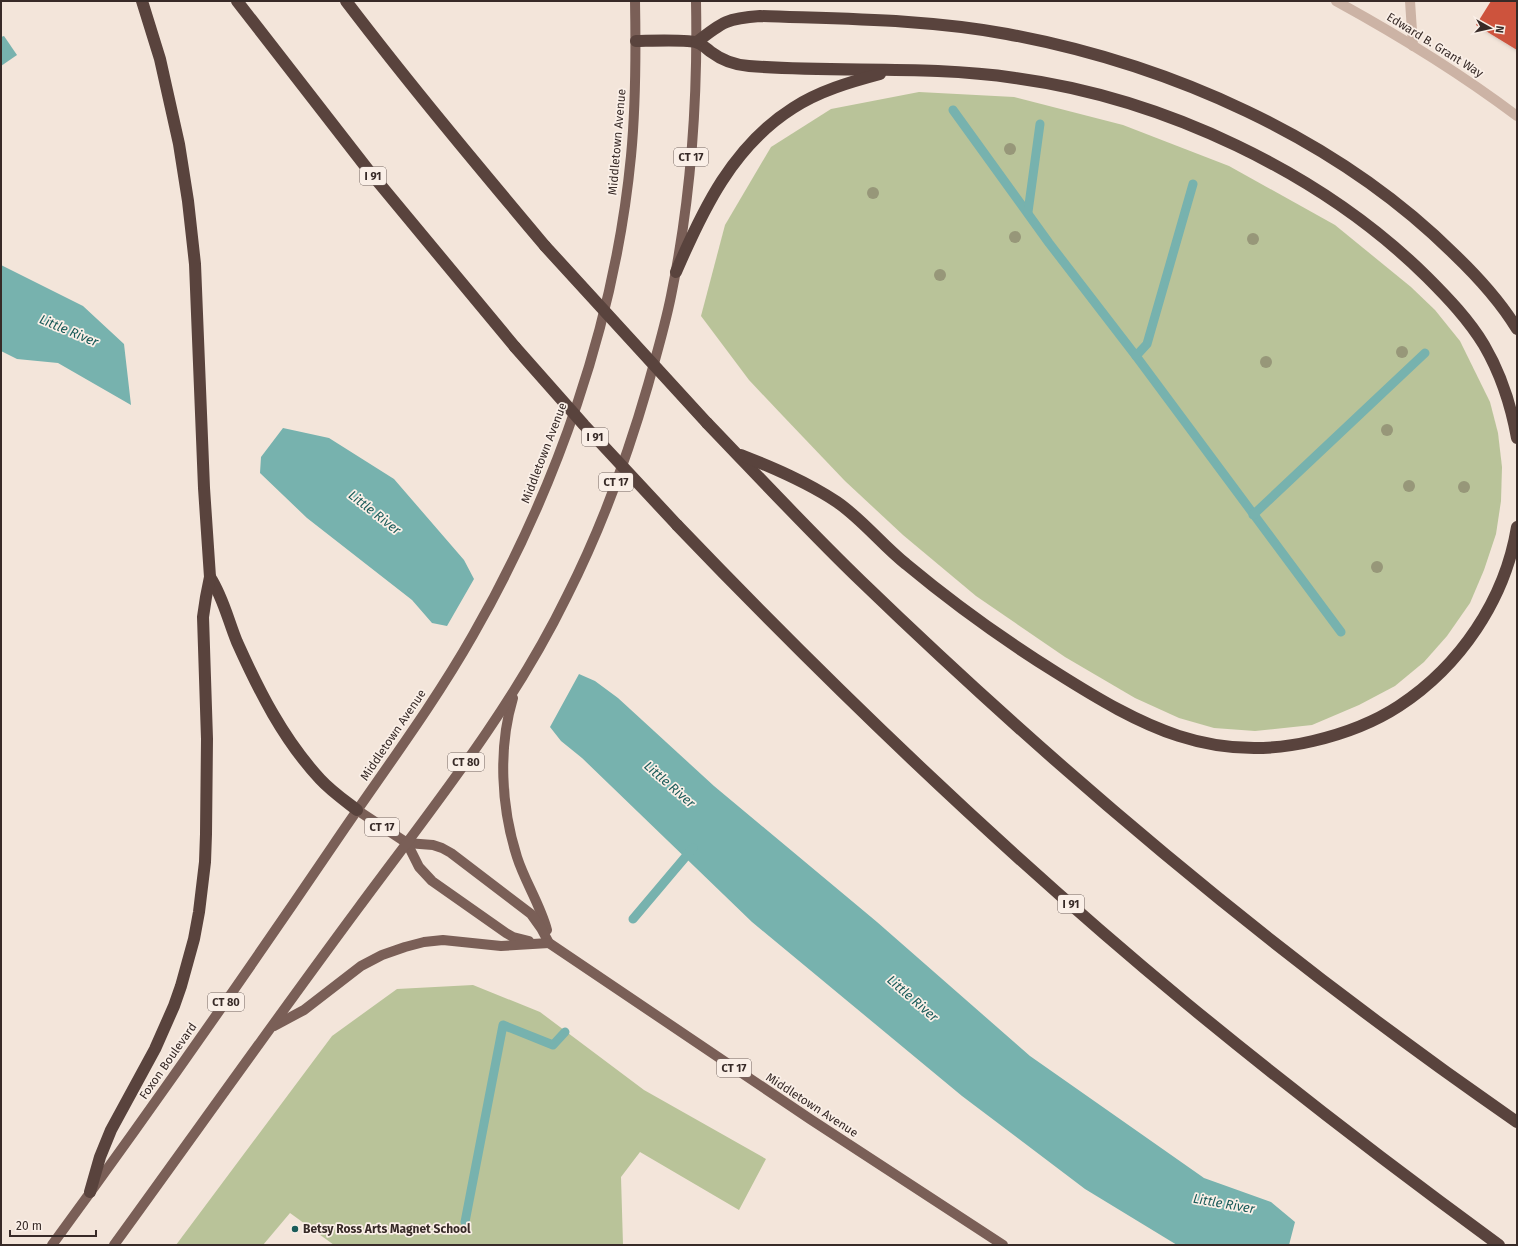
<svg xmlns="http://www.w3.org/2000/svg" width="1518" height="1246" viewBox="0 0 1518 1246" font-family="'Fira Sans',sans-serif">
<defs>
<filter id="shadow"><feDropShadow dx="4.5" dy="2.5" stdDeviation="2" flood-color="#0004"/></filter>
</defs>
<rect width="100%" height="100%" fill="#f3e5da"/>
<g fill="#b9c399">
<path d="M919,92l95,5 109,28 106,41 106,59 76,62 24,23 25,31 30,61 8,31 4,34 -1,34 -5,33 -12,36 -14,33 -23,33 -23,26 -29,24 -36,19 -47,20 -57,6 -41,-3 -35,-10 -44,-20 -70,-41 -89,-61 -73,-61 -58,-54 -62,-65 -34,-36 -48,-64 24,-91 46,-78 60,-38z"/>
<path d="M473,985l67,27 104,78 122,69 -27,51 -99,-58 -19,25 2,68h-289l-44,-32 -27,32h-87l156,-209 65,-47z"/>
</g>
<g fill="#77b2ae">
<path d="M4,36l13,19 -16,11v-29z"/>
<path d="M1,265l82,41 41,38 7,61 -73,-42 -41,-4 -16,-8z"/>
<path d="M283,428l46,10 65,41 70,81 10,19 -27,47 -15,-3 -20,-23 -105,-82 -47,-45 1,-16z"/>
<path d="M579,674l16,7 23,17 96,88 163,136 153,134 174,122 67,24 24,20 -6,23h-112l-92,-56 -123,-93 -210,-174 -170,-164 -21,-17 -11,-14z"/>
</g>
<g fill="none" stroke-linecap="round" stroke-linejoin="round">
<g stroke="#77b2ae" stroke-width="9">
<path d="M953,110l96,133 87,113 205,276"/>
<path d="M1028,212l12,-88"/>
<path d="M1136,356l11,-12 46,-160"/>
<path d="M1253,515l172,-162"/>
<path d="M633,919l60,-71"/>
<path d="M465,1222l38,-197 50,20 12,-13"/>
</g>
</g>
<path fill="#cd533e" filter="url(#shadow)" d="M1491,1h26v49l-41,-25z"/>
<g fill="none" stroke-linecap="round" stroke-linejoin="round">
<path stroke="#ccb3a5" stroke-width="10" d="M1410,1l3,45"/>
<path stroke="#ccb3a5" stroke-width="10" d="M1336,1c62,34 124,72 181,115"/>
<g stroke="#7a5f57" stroke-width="10">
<path d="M513,698c-15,50 -12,109 4,159 8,25 23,47 30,73"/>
<path d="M357,810l50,33 26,2 9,3 9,5 80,61 10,14 8,15 261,176 193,126"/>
<path d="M407,843l12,24 13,14 74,52 7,4 16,4"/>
<path d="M274,1026l30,-16 57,-44 21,-11 23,-8 19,-5 19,-2 58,6 48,-3"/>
<path d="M52,1245c96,-131 189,-264 280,-398 47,-70 99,-138 141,-212 83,-145 142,-312 158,-479 5,-52 5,-103 4,-155"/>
<path d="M114,1245c82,-113 162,-226 245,-338 74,-100 153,-198 208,-311 34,-67 60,-138 81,-211 8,-29 17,-59 23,-89 20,-97 27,-196 25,-295"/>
</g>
<g stroke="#59433d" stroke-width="12">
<path d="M237,1l132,170 146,176"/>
<path d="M346,1c64,84 131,164 199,245"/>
<path d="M636,41c11,0 55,-2 62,2 5,2 9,6 13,9 12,9 23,13 38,14 89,7 178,-1 266,12 148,20 306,94 412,199 21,21 42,43 57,68 17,29 27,60 33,93"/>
<path d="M697,42c25,-20 31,-24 63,-26 82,3 166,3 247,18 162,30 329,103 447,220 23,22 46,47 63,75"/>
<path d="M676,272c27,-63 57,-126 117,-164 26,-17 57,-26 87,-34"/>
<path d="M707,423c51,53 101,107 154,158 204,197 423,380 656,541"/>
<path d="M741,455c33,13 66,27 96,47 26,18 45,43 69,62 48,40 98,76 151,109 84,53 155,92 256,68 30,-7 60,-18 86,-35 61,-40 106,-106 118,-179"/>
<path d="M677,525c161,168 330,330 509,478 102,84 206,164 313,242"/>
<path d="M210,577c13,20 18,43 27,65 22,49 46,97 83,137 11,12 24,21 37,31"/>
<path d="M90,1192l10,-35 11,-27 44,-81 19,-43 7,-20 13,-47 5,-27 6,-50 1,-28 1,-95 -4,-122 3,-20 4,-20 -6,-89 -9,-224 -7,-63 -9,-57 -19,-85 -18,-58"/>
</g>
<g stroke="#59433d" stroke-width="12">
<path d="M545,246l162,177"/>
<path d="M515,347l69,78 93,100"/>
</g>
</g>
<g fill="#979779">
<circle cx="1010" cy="149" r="6"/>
<circle cx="873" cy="193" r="6"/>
<circle cx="1015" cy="237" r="6"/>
<circle cx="1253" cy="239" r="6"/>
<circle cx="940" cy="275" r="6"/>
<circle cx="1402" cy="352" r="6"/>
<circle cx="1266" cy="362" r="6"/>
<circle cx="1387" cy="430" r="6"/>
<circle cx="1409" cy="486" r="6"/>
<circle cx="1464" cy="487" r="6"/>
<circle cx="1377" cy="567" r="6"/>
</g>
<circle fill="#1a5b59" stroke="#faefe7" stroke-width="1.5" cx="295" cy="1229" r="4"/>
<g text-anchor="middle" stroke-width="3.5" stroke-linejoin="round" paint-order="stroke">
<g fill="#faefe7" stroke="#726561" stroke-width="1">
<rect x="674" y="148" width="34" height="18" rx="3"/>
<rect x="360" y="167" width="26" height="18" rx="3"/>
<rect x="582" y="428" width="26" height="18" rx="3"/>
<rect x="599" y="473" width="34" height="18" rx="3"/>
<rect x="448" y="753" width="36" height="18" rx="3"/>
<rect x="365" y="818" width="34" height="18" rx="3"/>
<rect x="1058" y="895" width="26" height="18" rx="3"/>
<rect x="208" y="993" width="36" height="18" rx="3"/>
<rect x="717" y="1059" width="34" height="18" rx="3"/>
</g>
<g font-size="11" font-weight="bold" fill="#372a27">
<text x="691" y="161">CT 17</text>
<text x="373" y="180">I 91</text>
<text x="595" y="441">I 91</text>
<text x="616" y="486">CT 17</text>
<text x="466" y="766">CT 80</text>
<text x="382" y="831">CT 17</text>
<text x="1071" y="908">I 91</text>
<text x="226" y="1006">CT 80</text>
<text x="734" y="1072">CT 17</text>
</g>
<g font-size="12" fill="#372a27" stroke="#faefe7">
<text transform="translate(1435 45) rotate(32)" y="4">Edward B. Grant Way</text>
<text transform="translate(617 142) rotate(-85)" y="4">Middletown Avenue</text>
<text transform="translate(544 453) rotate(-69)" y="4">Middletown Avenue</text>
<text transform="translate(393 735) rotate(-56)" y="4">Middletown Avenue</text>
<text transform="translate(168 1061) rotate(-55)" y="4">Foxon Boulevard</text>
<text transform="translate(812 1105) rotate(33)" y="4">Middletown Avenue</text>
</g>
<g font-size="12" font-weight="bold" fill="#372a27" stroke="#faefe7" text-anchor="start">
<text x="303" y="1233">Betsy Ross Arts Magnet School</text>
</g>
<g font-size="13" font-style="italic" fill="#1a5b59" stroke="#faefe7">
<text transform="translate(69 330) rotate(23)" y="5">Little River</text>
<text transform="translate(375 512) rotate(38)" y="5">Little River</text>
<text transform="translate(670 784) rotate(41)" y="5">Little River</text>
<text transform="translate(913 998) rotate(41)" y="5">Little River</text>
<text transform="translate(1224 1203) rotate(10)" y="5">Little River</text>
</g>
</g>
<rect width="1518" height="1246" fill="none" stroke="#372a27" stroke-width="4"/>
<g transform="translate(1490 28) rotate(98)" stroke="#faefe7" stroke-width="3" paint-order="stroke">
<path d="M0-3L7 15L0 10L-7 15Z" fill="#372a27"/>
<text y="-6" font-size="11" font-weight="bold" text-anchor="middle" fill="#372a27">N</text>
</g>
<path d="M10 1230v6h86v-6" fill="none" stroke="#372a27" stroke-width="2"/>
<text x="16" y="1230" font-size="12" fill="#372a27" stroke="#faefe7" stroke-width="3" paint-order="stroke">20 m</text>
</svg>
